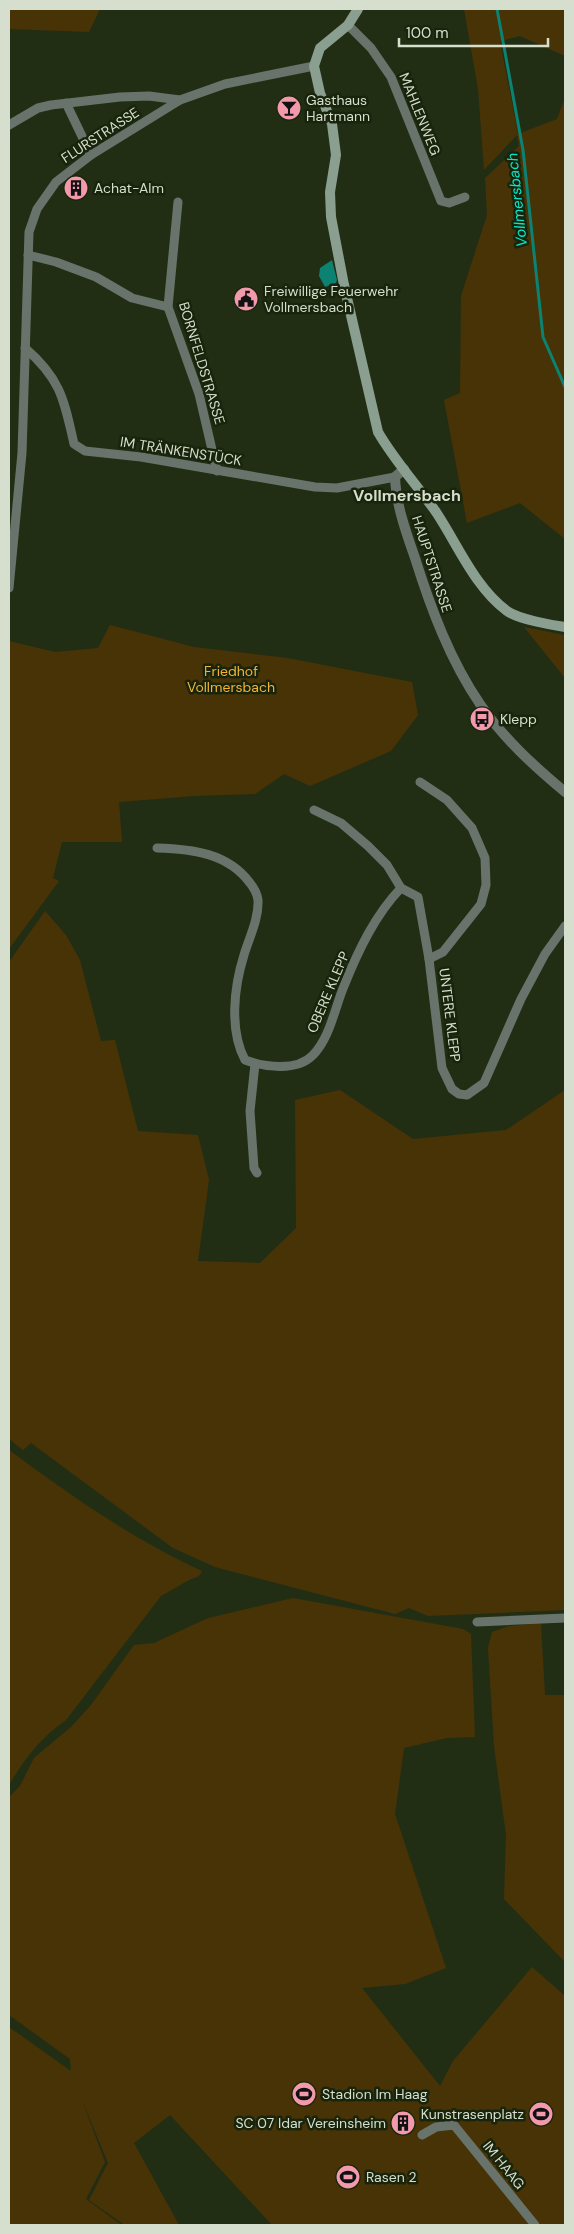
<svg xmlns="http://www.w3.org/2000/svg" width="574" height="2234" viewBox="0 0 574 2234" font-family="'DM Sans',sans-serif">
<rect width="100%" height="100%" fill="#222e14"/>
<g fill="#483307">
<path d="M9,9h91l-11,23 -80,-3z"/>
<path d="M464,9h101v47l-45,-20 -20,5 18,93 39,-15 8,-21v441l-45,-36 -53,20 -23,-123 16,-7 1,-97 26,-81 -2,-37 34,-32 -2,-11 -33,35 -6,-81z"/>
<path d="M110,625l84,22 93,11 125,24 6,33 -27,36 -81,35 -26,-12 -29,20 -61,2 -75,6 3,40h-60l-9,36 6,3 -50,68v-308l46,11 43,-4z"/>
<path d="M524,627l41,8v43z"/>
<path d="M45,911l21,24 14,25 21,81 14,-1 23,91 60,4 11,45 -11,81 62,2 36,-35 -1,-128 45,-10 73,49 93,-9 59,-40v520l-137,6 -19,-8 -14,6 -180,-47 -42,-19 -142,-105 -8,7 -14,-11v-477z"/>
<path d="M9,1450c61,45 123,89 193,121l-3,5 -10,4 -28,16 -95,124c-26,18 -41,38 -57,65z"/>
<path d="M293,1598l170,31 8,5 4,103 -28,1 -43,10 -9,66 51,154 -41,16 -43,4 78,98 13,-25 79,-94 33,29v229h-293l-102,-110 -36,28 45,82h-57l1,-1 -34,-24 19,-37 -26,-63 23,62 -19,37 34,25 -111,1v-198l62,44 -1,-12 -61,-44v-218l11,-11 14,-28 38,-32 19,-21 43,-60 20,-2 54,-25z"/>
<path d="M541,1623l4,72h20v267l-61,-63 2,-64 -12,-89 -6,-98 4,-16 17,-6z"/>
</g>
<path fill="#0b8272" d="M332,260l5,20 -1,3 -11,4 -6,-11 1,-8z"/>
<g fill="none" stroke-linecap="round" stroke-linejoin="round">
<path stroke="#0b8272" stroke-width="3" d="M497,9l26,141 20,187 22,50"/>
<g stroke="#68746b" stroke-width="9">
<path d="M348,25l23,23 20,29 50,124 8,2 16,-6"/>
<path d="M66,103l25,52"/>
<path d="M9,125l29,-17 13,-3 69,-8 29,-1 31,4 45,-16 89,-18"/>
<path d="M178,202l-10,105 31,87 18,77"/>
<path d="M28,255l28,7 40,15 36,21 36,9"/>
<path d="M25,348c36,31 39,52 49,96l11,7 56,6 174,30 22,1 58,-11"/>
<path d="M9,588l13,-135 7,-221 8,-23 19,-27 35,-27 89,-55"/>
<path d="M420,782l27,18 25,28 13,30 1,27 -5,19 -38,48 -14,7"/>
<path d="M314,810l27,13 27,23 19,19 14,23 17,9 11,62 13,109 10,21 7,5 8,1 17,-12 37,-84 24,-45 20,-28"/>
<path d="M157,848c35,1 71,5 93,35 4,5 7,10 8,17 1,19 -9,38 -14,55 -10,32 -15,75 1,105 19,7 52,12 68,-5 17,-17 22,-48 31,-69 14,-35 31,-71 57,-98"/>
<path d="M255,1064l-5,47 4,57 3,5"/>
<path d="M477,1622l88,-4"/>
<path d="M422,2135l14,-8 18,-2 81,100"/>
</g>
<path stroke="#68746b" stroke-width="10" d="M404,469l-9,8c1,28 11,55 20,81 16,51 35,102 65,146 23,34 54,62 85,88"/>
<path stroke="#8a9f90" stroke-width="10" d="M358,9l-10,16 -28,23 -6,18 6,27 12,31 4,31 -6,37 1,25 13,68 34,147c16,28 39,53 58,80 22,33 38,74 71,99 11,8 44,14 58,16"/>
</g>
<defs>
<symbol id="bar-disc" viewBox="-11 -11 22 22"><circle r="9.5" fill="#f29aac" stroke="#18240b"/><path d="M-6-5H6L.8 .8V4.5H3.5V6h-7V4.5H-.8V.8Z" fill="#111"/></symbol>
<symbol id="building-disc" viewBox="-11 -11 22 22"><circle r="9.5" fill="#f29aac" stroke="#18240b"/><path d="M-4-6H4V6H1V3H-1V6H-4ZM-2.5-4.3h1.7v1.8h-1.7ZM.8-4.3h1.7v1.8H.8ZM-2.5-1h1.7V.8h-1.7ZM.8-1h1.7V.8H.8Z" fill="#111"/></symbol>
<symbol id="civic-disc" viewBox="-11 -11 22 22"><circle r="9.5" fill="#f29aac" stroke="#18240b"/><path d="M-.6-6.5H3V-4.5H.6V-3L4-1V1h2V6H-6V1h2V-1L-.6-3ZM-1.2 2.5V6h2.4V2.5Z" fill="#111"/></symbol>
<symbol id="bus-disc" viewBox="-11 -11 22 22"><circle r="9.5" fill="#f29aac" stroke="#18240b"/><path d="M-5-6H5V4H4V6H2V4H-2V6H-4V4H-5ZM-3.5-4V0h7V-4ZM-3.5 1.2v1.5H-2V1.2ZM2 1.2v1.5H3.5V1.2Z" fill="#111"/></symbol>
<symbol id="stadium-disc" viewBox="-11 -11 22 22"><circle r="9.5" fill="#f29aac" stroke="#18240b"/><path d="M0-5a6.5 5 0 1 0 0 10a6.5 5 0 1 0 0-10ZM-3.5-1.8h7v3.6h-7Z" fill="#111"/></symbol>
</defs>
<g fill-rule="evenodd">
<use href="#bar-disc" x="275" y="94" width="28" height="28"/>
<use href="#building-disc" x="62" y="174" width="28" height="28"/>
<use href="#civic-disc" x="232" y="285" width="28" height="28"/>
<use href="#bus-disc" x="468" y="705" width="28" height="28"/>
<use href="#stadium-disc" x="290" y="2080" width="28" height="28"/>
<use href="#stadium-disc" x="527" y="2100" width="28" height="28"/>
<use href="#building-disc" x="389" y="2109" width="28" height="28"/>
<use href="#stadium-disc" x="334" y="2163" width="28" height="28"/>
</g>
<g text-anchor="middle" stroke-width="5" stroke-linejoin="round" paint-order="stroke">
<g font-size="14" fill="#d6dece" stroke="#18240b" text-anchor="start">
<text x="306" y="105">Gasthaus<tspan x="306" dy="16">Hartmann</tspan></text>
<text x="94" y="193">Achat-Alm</text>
<text x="264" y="296">Freiwillige Feuerwehr<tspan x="264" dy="16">Vollmersbach</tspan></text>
<text x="500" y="724">Klepp</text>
<text x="322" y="2099">Stadion Im Haag</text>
<text x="524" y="2119" text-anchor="end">Kunstrasenplatz</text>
<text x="386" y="2128" text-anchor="end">SC 07 Idar Vereinsheim</text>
<text x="366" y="2182">Rasen 2</text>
</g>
<g font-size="14" fill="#d6dece" stroke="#18240b">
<text transform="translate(420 114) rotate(68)" y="5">MAHLENWEG</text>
<text transform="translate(100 135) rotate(-33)" y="5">FLURSTRASSE</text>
<text transform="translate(202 363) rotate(73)" y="5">BORNFELDSTRASSE</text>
<text transform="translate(181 451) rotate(9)" y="5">IM TRÄNKENSTÜCK</text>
<text transform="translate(432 564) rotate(72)" y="5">HAUPTSTRASSE</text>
<text transform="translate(328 992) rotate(-67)" y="5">OBERE KLEPP</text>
<text transform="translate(450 1015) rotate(83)" y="5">UNTERE KLEPP</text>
<text transform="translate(504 2165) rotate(51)" y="5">IM HAAG</text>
</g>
<g font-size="14" fill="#f3b435" stroke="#18240b">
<text x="231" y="676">Friedhof<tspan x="231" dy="16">Vollmersbach</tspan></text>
</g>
<g font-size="15" font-style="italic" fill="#06e8cb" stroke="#18240b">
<text transform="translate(517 200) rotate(-96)" y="5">Vollmersbach</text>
</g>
<g font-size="16" font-weight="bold" fill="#d6dece" stroke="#18240b">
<text x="407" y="501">Vollmersbach</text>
</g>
</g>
<rect width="574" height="2234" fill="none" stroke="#d6dece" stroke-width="20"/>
<path d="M399 38v8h149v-8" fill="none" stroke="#d6dece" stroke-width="2.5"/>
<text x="406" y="38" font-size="15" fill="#d6dece" stroke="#18240b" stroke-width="4" paint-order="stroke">100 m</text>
</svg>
